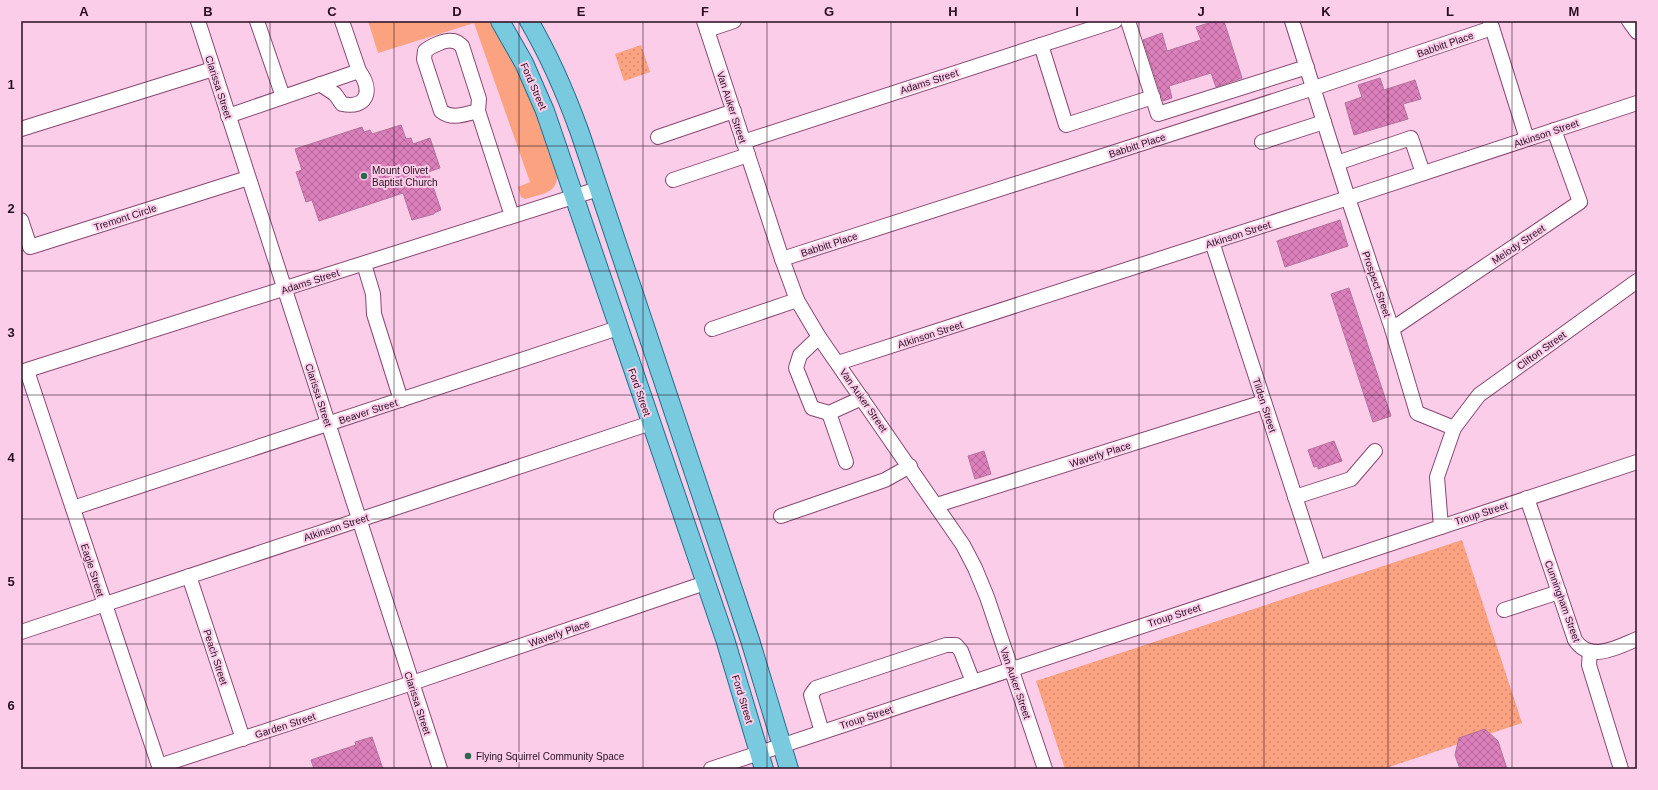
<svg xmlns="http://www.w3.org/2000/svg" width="1658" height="790" viewBox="0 0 1658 790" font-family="Helvetica,sans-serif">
<defs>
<pattern id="park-dots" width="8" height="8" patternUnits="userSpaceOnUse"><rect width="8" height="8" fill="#fba281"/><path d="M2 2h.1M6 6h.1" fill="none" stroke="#d78a6f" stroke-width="1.8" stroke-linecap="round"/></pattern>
<pattern id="building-cross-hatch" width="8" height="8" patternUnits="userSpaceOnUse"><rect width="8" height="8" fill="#dc80bc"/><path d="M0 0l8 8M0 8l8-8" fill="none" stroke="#b26798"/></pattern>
</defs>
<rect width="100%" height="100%" fill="#fbcde9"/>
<path fill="#fba281" d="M368,21h121l26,44 16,32 26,76c2,21 -17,21 -32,26l-4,-2 -3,-10 12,-5 -56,-159 -96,30z"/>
<g fill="url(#park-dots)">
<path d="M641,45l9,27 -26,9 -9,-27z"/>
<path d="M1462,540l60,183 -139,46h-318l-29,-88z"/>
</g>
<g fill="url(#building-cross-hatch)" stroke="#b6719d">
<path d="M1215,21h9l18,57 -26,9 -5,-14 -42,13 3,12 -9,3 -20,-61 19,-7 5,18 34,-11 -5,-13z"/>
<path d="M1380,78l4,12 31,-10 6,19 -18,5 5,15 -54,16 -9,-32 17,-6 -4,-12z"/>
<path d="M401,125l5,14 5,-1 2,6 17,-6 10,30 -12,4 13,38 -7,3v1l-22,6 -9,-27 -84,28 -7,-21 -6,2 -10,-30 6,-2 -7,-21 67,-22 2,5 6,-2 2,4z"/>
<path d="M1340,220l8,26 -63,21 -8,-26z"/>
<path d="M1349,288l42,128 -18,6 -42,-128z"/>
<path d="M1334,441l8,20 -24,8v-3l-4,1 -6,-17z"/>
<path d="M984,451l7,23 -16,5 -7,-23z"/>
<path d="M1485,729l13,12 9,28h-47l-5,-14 4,-17z"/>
<path d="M372,737l11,32h-69l-3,-9 45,-15 -1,-3z"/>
</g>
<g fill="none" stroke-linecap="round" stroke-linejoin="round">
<defs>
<g id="minor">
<path d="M198,21l242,748"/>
<path d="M257,21l26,76"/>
<path d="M704,21l78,238 15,41 22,37 144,208 12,23 12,29 58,172"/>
<path d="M1128,21l30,93 149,-47"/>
<path d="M1292,21l56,177 44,131 25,84 37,15"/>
<path d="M1490,21l37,118"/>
<path d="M1629,21l8,11"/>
<path d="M707,30l27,-9"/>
<path d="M1041,45l25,80 87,-28"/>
<path d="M320,84l15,10 7,10c26,5 31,-14 17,-33"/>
<path d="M478,111c-13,3 -26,9 -37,0l-17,-52 1,-8c6,-5 21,-12 28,-10 4,0 6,3 9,5l17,53 -1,12 34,105"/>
<path d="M228,116l131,-45 -17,-50"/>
<path d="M21,129l192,-60"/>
<path d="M658,137l76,-26"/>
<path d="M743,142l372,-121"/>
<path d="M1262,142l62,-20"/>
<path d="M1337,163l74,-25 12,35"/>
<path d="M673,180l75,-25"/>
<path d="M21,220l9,27 218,-69"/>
<path d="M1212,242l106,325"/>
<path d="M782,259l532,-171 178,-60"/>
<path d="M364,264l9,30 1,20 27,86"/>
<path d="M712,329l85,-29"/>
<path d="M1392,329l188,-127 -26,-72"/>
<path d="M819,337l-19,18 -4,13 16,40 17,5 33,-15"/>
<path d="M838,363l510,-165 289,-95"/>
<path d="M27,371l133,398"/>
<path d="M21,372l577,-183"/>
<path d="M829,413l17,49"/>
<path d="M1295,497l56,-18 24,-28"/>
<path d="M1527,498l48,142c15,23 43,7 62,-1"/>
<path d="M937,505l327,-103"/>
<path d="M73,508l545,-180"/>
<path d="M781,516l104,-36 25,-14"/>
<path d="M1441,527l-4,-50 17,-49 25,-33 158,-114"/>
<path d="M189,576l54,163"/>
<path d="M1504,610l55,-18"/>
<path d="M21,632l630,-209"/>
<path d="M1590,651l-1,14 32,104"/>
<path d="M822,732l-11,-37 5,-7 130,-43h10l5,6 12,31"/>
<path d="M159,766l253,-83 293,-100"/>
<path d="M711,769l926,-307"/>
</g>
<g id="major">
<path d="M500,21l24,42 21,48 180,528 39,130"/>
<path d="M529,21c21,36 37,73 51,112l170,507 39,129"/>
</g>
</defs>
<use href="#minor" stroke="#884872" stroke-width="16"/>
<use href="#major" stroke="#22708e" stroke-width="20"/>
<use href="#minor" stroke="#fff" stroke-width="14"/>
<use href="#major" stroke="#79cadf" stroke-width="18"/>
</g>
<path fill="none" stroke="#270d1f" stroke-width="1" stroke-opacity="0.55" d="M146,21v748M270,21v748M394,21v748M519,21v748M643,21v748M767,21v748M891,21v748M1015,21v748M1139,21v748M1264,21v748M1388,21v748M1512,21v748M21,146h1616M21,271h1616M21,395h1616M21,519h1616M21,644h1616"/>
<g fill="#30664d" stroke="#fbcde9" stroke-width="1.5">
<circle cx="364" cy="176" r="4"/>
<circle cx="468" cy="756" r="4"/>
</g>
<g text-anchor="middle" stroke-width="4" stroke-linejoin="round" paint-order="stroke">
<g font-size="10" fill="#270d1f" stroke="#fbcde9">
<text transform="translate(1445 44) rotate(-19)" y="4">Babbitt Place</text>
<text transform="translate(929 81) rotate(-18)" y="4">Adams Street</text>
<text transform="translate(534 86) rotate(66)" y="4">Ford Street</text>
<text transform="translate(219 87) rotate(72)" y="4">Clarissa Street</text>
<text transform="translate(732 107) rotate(72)" y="4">Van Auker Street</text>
<text transform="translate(1546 133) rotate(-19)" y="4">Atkinson Street</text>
<text transform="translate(1137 145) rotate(-18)" y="4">Babbitt Place</text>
<text transform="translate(125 217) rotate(-18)" y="4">Tremont Circle</text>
<text transform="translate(1238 234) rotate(-18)" y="4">Atkinson Street</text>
<text transform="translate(829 244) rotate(-18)" y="4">Babbitt Place</text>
<text transform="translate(1518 244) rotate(-34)" y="4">Melody Street</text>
<text transform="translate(310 281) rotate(-18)" y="4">Adams Street</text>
<text transform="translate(1377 284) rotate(71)" y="4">Prospect Street</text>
<text transform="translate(930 334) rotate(-18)" y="4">Atkinson Street</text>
<text transform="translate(1541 350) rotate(-36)" y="4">Clifton Street</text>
<text transform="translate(640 392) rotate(71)" y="4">Ford Street</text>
<text transform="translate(319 395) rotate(72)" y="4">Clarissa Street</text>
<text transform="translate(864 400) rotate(55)" y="4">Van Auker Street</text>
<text transform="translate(1265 405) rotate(72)" y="4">Tilden Street</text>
<text transform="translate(368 411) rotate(-18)" y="4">Beaver Street</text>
<text transform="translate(1100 454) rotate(-18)" y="4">Waverly Place</text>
<text transform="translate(1481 513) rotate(-18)" y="4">Troup Street</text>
<text transform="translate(336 527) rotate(-18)" y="4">Atkinson Street</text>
<text transform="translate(93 570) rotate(72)" y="4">Eagle Street</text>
<text transform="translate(1563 601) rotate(70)" y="4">Cunningham Street</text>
<text transform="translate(1174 615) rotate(-18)" y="4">Troup Street</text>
<text transform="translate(559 633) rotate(-19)" y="4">Waverly Place</text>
<text transform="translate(216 657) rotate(72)" y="4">Peach Street</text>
<text transform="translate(1016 683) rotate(71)" y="4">Van Auker Street</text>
<text transform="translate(743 699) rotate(73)" y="4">Ford Street</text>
<text transform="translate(418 703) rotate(72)" y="4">Clarissa Street</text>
<text transform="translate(866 717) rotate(-18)" y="4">Troup Street</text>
<text transform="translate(285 725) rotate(-18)" y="4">Garden Street</text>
</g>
<g font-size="10" fill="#270d1f" stroke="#fbcde9" text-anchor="start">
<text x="372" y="174">Mount Olivet<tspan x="372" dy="12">Baptist Church</tspan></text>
<text x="476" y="760">Flying Squirrel Community Space</text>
</g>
</g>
<rect width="1658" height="790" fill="none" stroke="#fbcde9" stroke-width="44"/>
<rect x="22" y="22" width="1614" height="746" fill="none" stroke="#270d1f" stroke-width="1.5"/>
<g font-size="13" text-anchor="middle" font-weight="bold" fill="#270d1f">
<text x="84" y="16">A</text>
<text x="208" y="16">B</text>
<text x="332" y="16">C</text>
<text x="457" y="16">D</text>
<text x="581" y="16">E</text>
<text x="705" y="16">F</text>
<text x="829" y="16">G</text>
<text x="953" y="16">H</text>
<text x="1077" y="16">I</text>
<text x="1201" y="16">J</text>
<text x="1326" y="16">K</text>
<text x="1450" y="16">L</text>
<text x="1574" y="16">M</text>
<text x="11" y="89">1</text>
<text x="11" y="213">2</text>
<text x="11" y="337">3</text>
<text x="11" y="462">4</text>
<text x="11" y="586">5</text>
<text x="11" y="710">6</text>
</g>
</svg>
